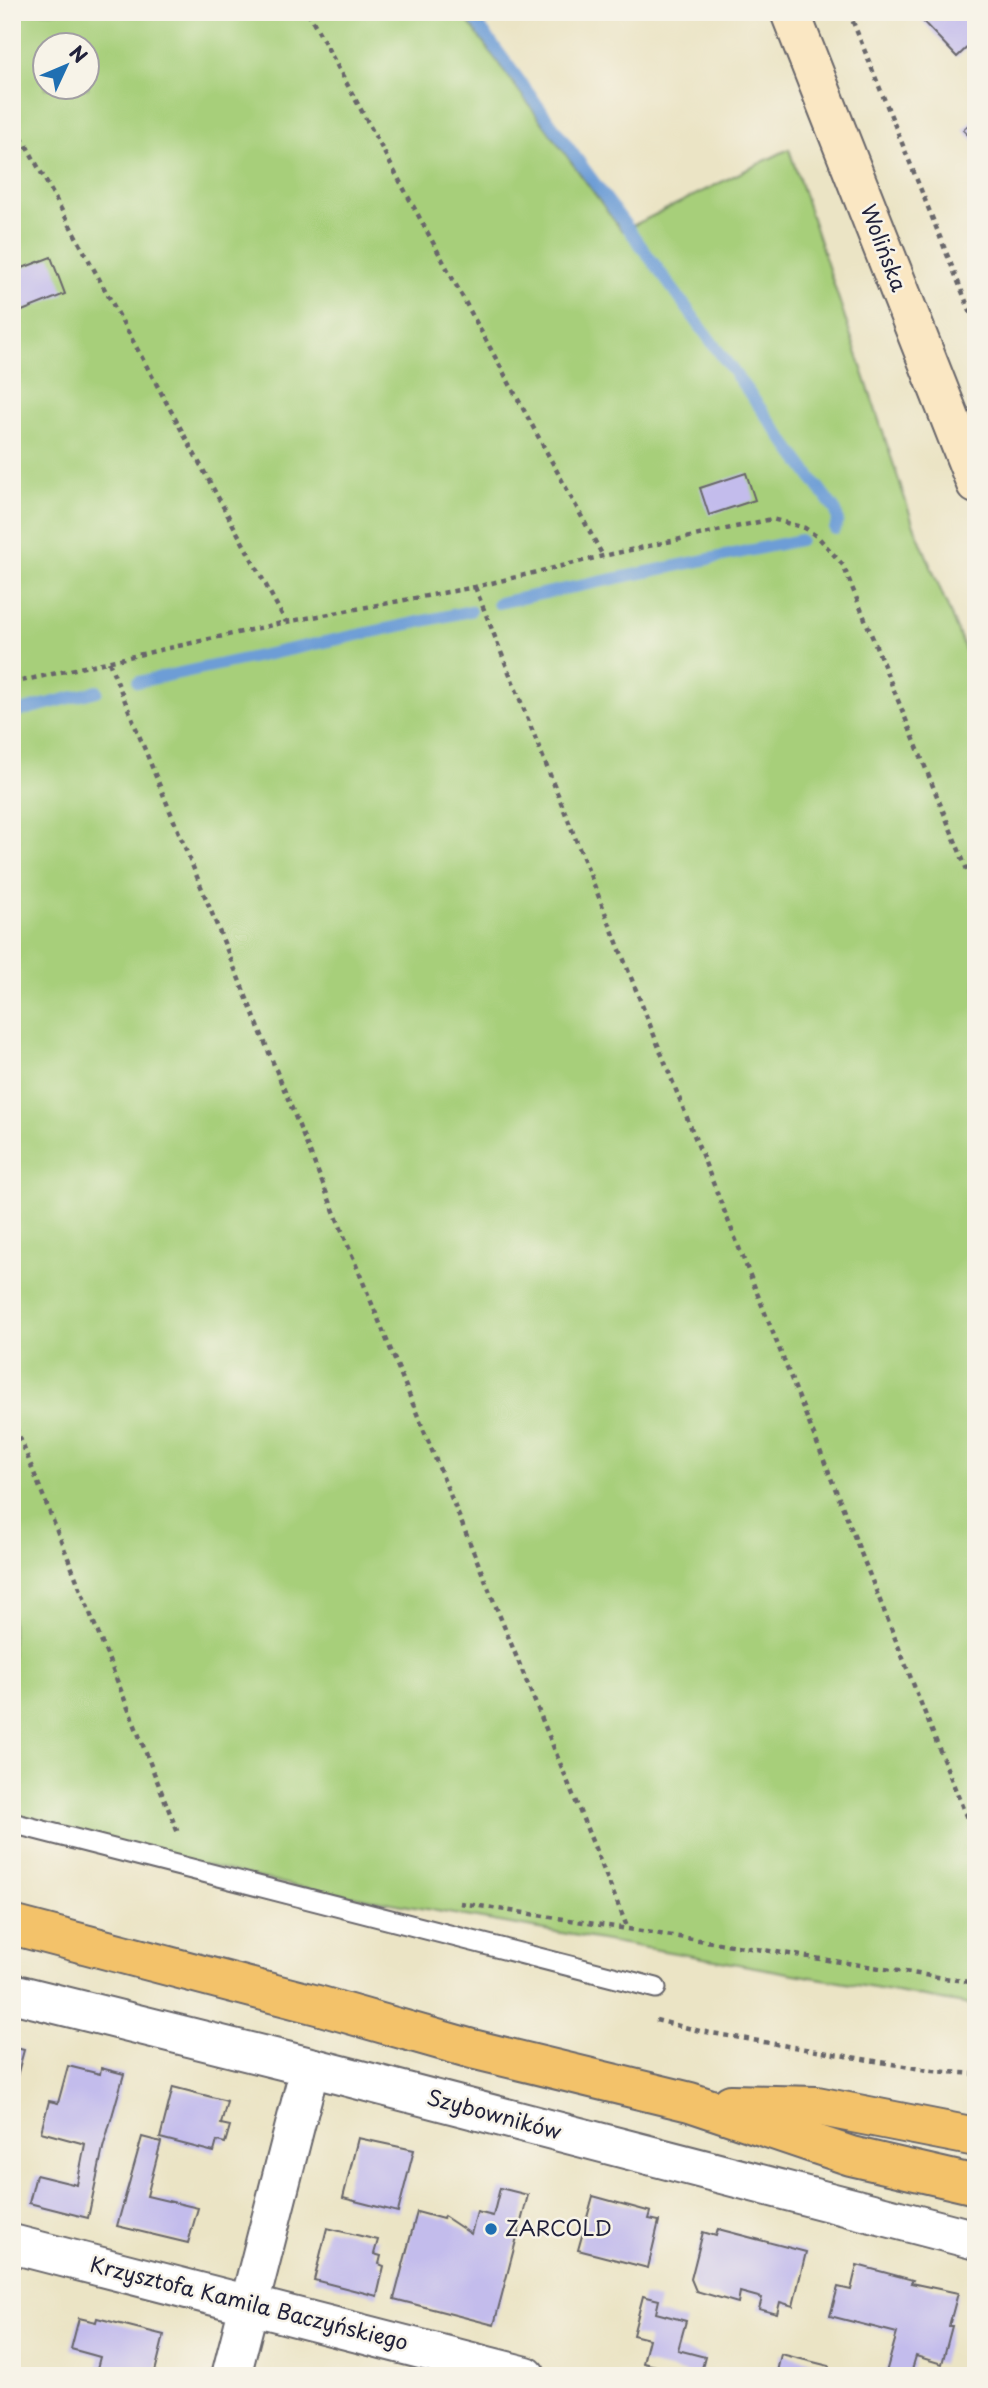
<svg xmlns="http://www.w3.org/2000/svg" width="988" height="2388" viewBox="0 0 988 2388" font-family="'Playpen Sans',sans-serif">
<rect width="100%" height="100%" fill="#f7f3e8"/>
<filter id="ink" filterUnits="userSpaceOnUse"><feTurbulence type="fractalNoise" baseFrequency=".0143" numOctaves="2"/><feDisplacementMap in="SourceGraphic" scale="14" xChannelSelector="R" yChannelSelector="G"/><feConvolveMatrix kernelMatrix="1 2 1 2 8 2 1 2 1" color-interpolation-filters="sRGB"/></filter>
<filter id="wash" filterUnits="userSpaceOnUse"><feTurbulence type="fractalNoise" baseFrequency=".00686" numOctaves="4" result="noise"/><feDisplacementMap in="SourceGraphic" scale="28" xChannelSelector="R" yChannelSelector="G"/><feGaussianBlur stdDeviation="1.57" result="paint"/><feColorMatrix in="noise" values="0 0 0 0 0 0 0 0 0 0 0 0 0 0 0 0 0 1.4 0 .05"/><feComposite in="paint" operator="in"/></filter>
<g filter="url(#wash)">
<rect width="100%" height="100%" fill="#ebe4c5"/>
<path fill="#a7cf7a" stroke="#64785a" stroke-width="2" fill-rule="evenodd" d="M12,12h449l161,219 167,-82 124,374 63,153v1330l-681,-120 -283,-66zM46,46h42v42h-42z"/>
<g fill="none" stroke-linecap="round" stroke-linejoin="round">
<g stroke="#6d9dd6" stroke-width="12">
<path d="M469,12l367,499 2,10 -3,8"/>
<path d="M498,603l302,-63"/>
<path d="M138,682l332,-71"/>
<path d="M12,713l85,-22"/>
</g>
</g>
<g id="blocks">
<g fill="#c3bcec">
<path d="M914,12h62v27l-19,18z"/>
<path d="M976,118v25l-13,-13z"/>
<path d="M51,257l14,37 -53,21v-43z"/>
<path d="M746,473l9,27 -46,15 -9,-27z"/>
<path d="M12,2047l12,3 -11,41h-1z"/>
<path d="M68,2066l32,8 1,-6 23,6 -21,74 -15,70 -59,-15 7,-28 41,10 8,-41 -44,-12 8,-31 9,2z"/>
<path d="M173,2087l54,14 -6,23 9,2 -5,17 -8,-2 -3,11 -54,-14z"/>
<path d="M142,2137l19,5 -14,54 51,12 -10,35 -71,-17z"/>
<path d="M358,2138l56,12 -16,62 -55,-14z"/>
<path d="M500,2188l28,7 -34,130 -100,-26 23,-87 26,7 1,-3 27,18 6,-22 16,4z"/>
<path d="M593,2196l58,16 -2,7 10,2 -11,47 -70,-18z"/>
<path d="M327,2228l51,12 -4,14 7,2 -2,8 5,2 -7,30 -63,-16z"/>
<path d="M718,2229l88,23 -13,54 -13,-4 -3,12 -18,-5 3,-11 -22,-6 -2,11 -42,-12 -5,-12 12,-47 13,4z"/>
<path d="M857,2265l56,15 -2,3 47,10 -9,33h3l-10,38 -26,-8 -6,20h-25l12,-43 -67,-17 8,-29 13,3z"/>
<path d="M643,2296l16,4 -3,13 30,8 -8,29 27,7 -5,19 -57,-13 6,-24 -16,-4z"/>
<path d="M79,2318l17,4 1,-4 67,17 -10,41h-59l5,-19 -29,-8z"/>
<path d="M781,2354l48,12 -2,10h-51z"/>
</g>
</g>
</g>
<g filter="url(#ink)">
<use href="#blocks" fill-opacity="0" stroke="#68666b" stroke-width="2"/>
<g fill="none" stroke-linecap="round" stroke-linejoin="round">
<defs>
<path id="lane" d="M12,1823l644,165"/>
<g id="street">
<path d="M12,1993l298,74 666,173"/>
<path d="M12,2244l514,132"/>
<path d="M231,2376l79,-309"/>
</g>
<path id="secondary" d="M790,12l186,472"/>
<g id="primary">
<path d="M12,1925l309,81 151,43 218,53 161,54 125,29"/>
<path d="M731,2104l86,2 159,31"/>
</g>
</defs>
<use href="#lane" stroke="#68666b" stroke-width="23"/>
<use href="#street" stroke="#68666b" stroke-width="42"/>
<use href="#secondary" stroke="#68666b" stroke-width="42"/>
<use href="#primary" stroke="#68666b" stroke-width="42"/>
<g stroke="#68666b" stroke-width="4.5" stroke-dasharray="5 5" stroke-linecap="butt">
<path d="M308,12l295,544"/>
<path d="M849,12l127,314"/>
<path d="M12,119l274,503"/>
<path d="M475,587l501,1254"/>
<path d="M109,662l519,1267"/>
<path d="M12,683l274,-61 189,-35 128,-31 169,-37 33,9 14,10 24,27 133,327"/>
<path d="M12,1418l166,415"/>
<path d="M460,1903l516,80"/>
<path d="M656,2020l44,11 233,40 43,3"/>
</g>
<use href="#lane" stroke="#fff" stroke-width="19"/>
<use href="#street" stroke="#fff" stroke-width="38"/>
<use href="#secondary" stroke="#fae7c3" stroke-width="38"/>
<use href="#primary" stroke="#f3c26a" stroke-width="38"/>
</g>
</g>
<circle fill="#1f6fb2" stroke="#f7f3e8" stroke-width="2.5" cx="491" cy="2229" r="7"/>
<g text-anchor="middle" stroke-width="5" stroke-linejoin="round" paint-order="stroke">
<g font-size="21" fill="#22223b" stroke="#f7f3e8">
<text transform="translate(883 248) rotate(69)" y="7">Wolińska</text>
<text transform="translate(494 2115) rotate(15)" y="7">Szybowników</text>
<text transform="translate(249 2304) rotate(14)" y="7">Krzysztofa Kamila Baczyńskiego</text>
</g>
<g font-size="21" fill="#22223b" stroke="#f7f3e8" text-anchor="start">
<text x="505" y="2236">ZARCOLD</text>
</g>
</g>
<rect width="988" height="2388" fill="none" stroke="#f7f3e8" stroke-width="42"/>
<g transform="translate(66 66) rotate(46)"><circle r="33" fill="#f7f3e8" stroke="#a29fa3" stroke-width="2"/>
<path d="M0-5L12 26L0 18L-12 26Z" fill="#1f6fb2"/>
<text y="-10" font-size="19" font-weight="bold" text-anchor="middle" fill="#22223b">N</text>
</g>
</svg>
